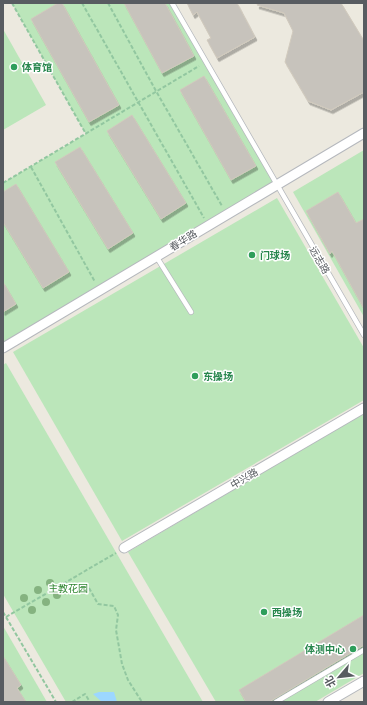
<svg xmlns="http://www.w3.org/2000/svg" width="367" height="705" viewBox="0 0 367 705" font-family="Roboto,'Noto Sans SC',sans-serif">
<defs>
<filter id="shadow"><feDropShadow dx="2" dy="3.5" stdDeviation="0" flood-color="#0004"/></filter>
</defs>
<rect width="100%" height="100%" fill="#ece9df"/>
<g fill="#bbe6ba">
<path d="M12,3h161l104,181 -274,164v-165l83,-49z"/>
<path d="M3,29l43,76 -43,25z"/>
<path d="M364,150v167l-71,-125z"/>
<path d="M277,198l87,150v52l-242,141 -109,-189z"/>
<path d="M6,363l197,339h-137l-63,-108v-229z"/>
<path d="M364,413v260l-49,29h-99l-88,-150z"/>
<path d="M3,626l44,76h-44z"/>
</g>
<path fill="#9cd7ff" d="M99,692h15l3,10h-15l-9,-8z"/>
<g fill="#c7c3bc" stroke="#d1cabd" filter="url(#shadow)">
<path d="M58,3h4l57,102 -30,17 -58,-103z"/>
<path d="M124,3h41l29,53 -32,17z"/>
<path d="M187,3h50l18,34 -38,21 -10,-18 4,-2 -14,-26 -4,3z"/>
<path d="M258,3h83l23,38v51l-33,18 -23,-9 -23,-39 8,-31 -9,-18 -27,-8z"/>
<path d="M204,76l52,90 -25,14 -51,-90z"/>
<path d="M132,115l54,88 -25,16 -54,-88z"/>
<path d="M80,147l53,86 -25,16 -53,-87z"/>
<path d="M16,184l53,88 -26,16 -40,-66v-30z"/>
<path d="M338,192l18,31 8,-4v90l-32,-58 -2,3 -24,-43z"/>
<path d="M3,282l13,22 -13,8z"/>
<path d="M364,615v30l-95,57h-23l-7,-12z"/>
<path d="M3,656l18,29 -4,3 9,14h-23z"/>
</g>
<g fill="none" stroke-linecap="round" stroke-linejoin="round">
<defs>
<g id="service">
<path d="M172,3l192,332"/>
<path d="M156,256l35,56"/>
<path d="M276,702l88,-52"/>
</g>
<g id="minor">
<path d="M3,348l361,-215"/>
<path d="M124,548l240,-140"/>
<path d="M328,702l36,-21"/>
</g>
</defs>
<use href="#service" stroke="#b5b8bd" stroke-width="6"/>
<use href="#minor" stroke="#b5b8bd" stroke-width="11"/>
<g stroke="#92c7a0" stroke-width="2" stroke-dasharray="4 2" stroke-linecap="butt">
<path d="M12,3l74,131"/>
<path d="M82,3l122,215"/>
<path d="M108,3l48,88 66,115"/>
<path d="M31,167l64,115"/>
<path d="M3,183l196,-117"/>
<path d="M89,588l9,16 16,2 4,9 -2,15 6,34 6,16 14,22"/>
<path d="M3,612l53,90"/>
<path d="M6,617l110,-64"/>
<path d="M72,702l13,-8 5,8"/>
</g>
<use href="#service" stroke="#fff" stroke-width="4.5"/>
<use href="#minor" stroke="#fff" stroke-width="9"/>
</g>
<g fill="#85b380">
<circle cx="50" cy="583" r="4"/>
<circle cx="38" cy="590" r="4"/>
<circle cx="57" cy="595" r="4"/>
<circle cx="24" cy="598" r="4"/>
<circle cx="46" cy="602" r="4"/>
<circle cx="32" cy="610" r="4"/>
</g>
<g fill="#2e9e5b" stroke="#fff" stroke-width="1.5">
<circle cx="14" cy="67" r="4"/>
<circle cx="252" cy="255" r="4"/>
<circle cx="195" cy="376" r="4"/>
<circle cx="264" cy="612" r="4"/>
<circle cx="353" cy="649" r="4"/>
</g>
<g text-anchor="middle" stroke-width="3" stroke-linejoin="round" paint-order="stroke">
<g font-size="10" font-weight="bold" fill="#27864d" stroke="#fff" text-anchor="start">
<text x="22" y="71">体育馆</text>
<text x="260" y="259">门球场</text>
<text x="203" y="380">东操场</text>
<text x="272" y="616">西操场</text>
<text x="345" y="653" text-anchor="end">体测中心</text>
</g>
<g font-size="10" fill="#585c61" stroke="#fff">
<text transform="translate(183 240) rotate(-31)" y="4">春华路</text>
<text transform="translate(320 260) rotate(60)" y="4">远志路</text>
<text transform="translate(244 478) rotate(-30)" y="4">中兴路</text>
</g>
<g font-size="10" fill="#318732" stroke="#fff">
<text x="68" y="592">主教花园</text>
</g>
</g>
<rect width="367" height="705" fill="none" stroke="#585c61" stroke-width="8"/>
<g transform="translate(339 677) rotate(242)" stroke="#ffffff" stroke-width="3" paint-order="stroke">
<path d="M0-3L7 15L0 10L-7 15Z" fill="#585c61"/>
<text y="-6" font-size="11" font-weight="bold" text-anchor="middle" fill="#585c61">北</text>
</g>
</svg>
